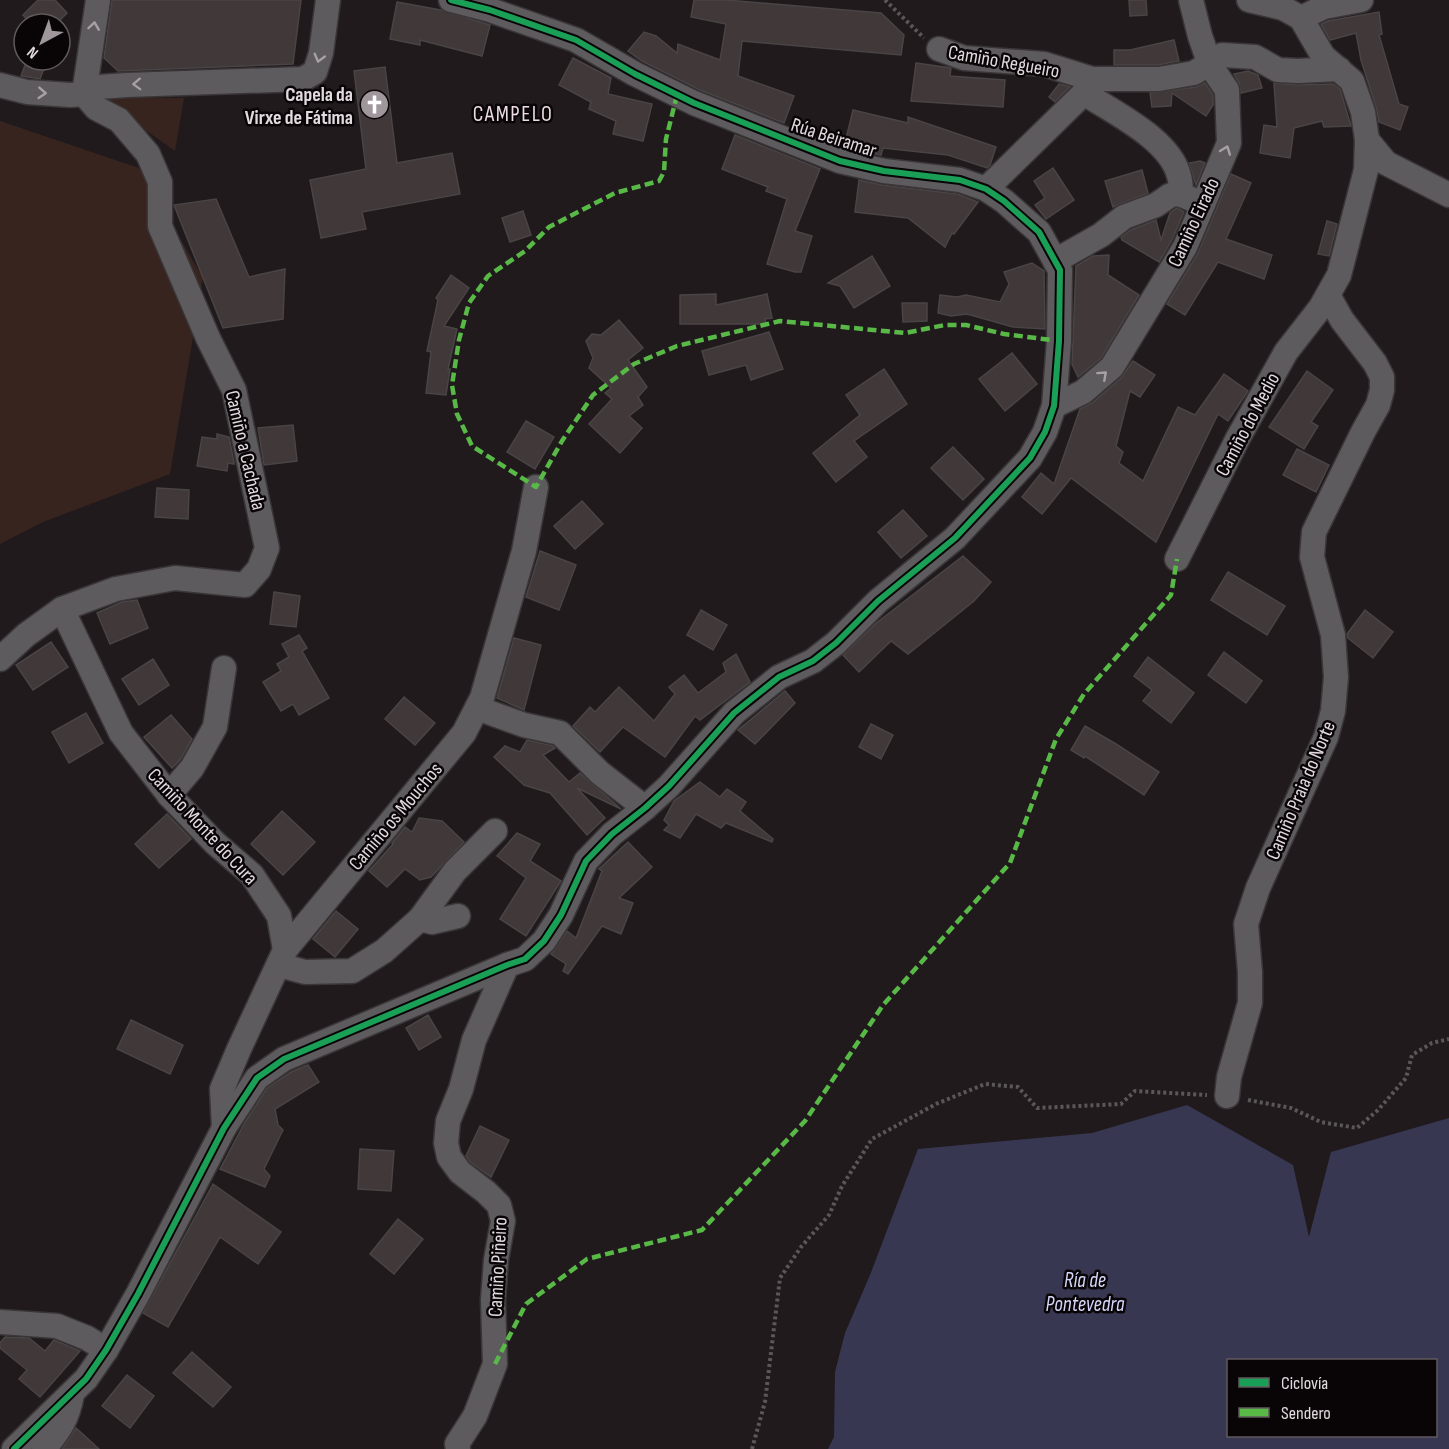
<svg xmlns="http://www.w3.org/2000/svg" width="1449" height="1449" viewBox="0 0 1449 1449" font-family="'Sofia Sans Condensed',sans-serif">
<rect width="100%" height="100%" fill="#201a1d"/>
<g fill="#37241e">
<path d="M100,98h84l-9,53z"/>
<path d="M0,121l139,47 64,110 -33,196 -127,48 -43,22z"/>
</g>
<path fill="#383752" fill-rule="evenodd" d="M1187,1105l106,60 16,72 22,-85 118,-34v331h-621l6,-12 1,-65 10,-39 25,-58 48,-126 174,-16zM1228,1360h208v76h-208z"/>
<g fill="#403839" stroke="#494445" stroke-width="1.5">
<path d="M38,0h17l12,13 -11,11h-24l-9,-9z"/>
<path d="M112,0h189l-8,64 -175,7 -14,-13z"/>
<path d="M694,0h32l155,13 23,22 -3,20 -159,-14 -4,35 56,20 -10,27 -84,-33 -58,-29 -14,-10 16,-19 12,4 21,17 1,-9 42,16 6,-36 -35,-7z"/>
<path d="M1129,0h17l1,15 -17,1z"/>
<path d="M397,2l44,8 49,15 -8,31 -62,-16v5l-30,-6z"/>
<path d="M1379,12l3,22 -3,1 20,69 9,3 -8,23 -21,-8 -3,-15 -15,-47 -5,-27 -26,7 -9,-16 7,-3z"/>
<path d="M1174,40l5,21 -21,4h-44v-15h16z"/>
<path d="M573,58l38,20 -3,16 44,10 -9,37 -30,-7 3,-13 -27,-12 2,-7 -32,-17z"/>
<path d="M27,60h20l-7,19 -19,-3z"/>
<path d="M916,63l35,5 -1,8 55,4 -2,27 -92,-6z"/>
<path d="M385,67l12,96 55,-10 8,41 -98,18 4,17 -45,9 -11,-58 56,-11 -12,-98z"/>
<path d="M1248,71l10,4 4,13 -21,5 -2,-10 -5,-9z"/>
<path d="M1205,83l8,12v10l-7,11 -34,-23 -1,13 -19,1 -2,-14 46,-6z"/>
<path d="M1274,83l23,2 36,-1 7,5 11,37 -27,1 -2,-6 -28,7 -4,30 -30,-5 4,-28 13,2z"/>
<path d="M1059,84l11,3 -15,15 -6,-5z"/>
<path d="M853,110l55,13v-6l88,30 -6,18 -3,3 -39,-13 -65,-7 -2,7 -37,-8z"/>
<path d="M735,135l85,34 -25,62 17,5 -11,36h-6l-28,-8 20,-65 -21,-8 2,-4 -46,-18z"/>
<path d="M1200,161l5,2 -9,22 -7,-22z"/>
<path d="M1053,168l21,32 -28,19 -11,-14 10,-7 -11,-17z"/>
<path d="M1142,170l6,23 -35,14 -8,-26z"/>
<path d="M1231,174l20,9 -25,56 46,16 -8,24 -46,-17 -33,53 -18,-11 31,-51z"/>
<path d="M859,180l23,5 75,9 21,8 -24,32 -2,-1 -7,14 -37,-29 -53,-6z"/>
<path d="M216,199l33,78 36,-8 -2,50 -60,9 -49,-123z"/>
<path d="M1177,208l7,4 -12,28 -13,22 -37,-22 -1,-3 10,-7 25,-10 5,20 9,-27z"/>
<path d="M523,211l8,24 -21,7 -8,-24z"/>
<path d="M1327,221l10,3 -8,32 -11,-2z"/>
<path d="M1109,255l-1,20 31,20 -38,63 -23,19 -6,-13 4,-98 17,-10z"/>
<path d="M872,256l18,30 -36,22 -14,-22 -12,-3z"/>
<path d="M1032,263l12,8 1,58 -32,-2 -46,-13 -16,2 -13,-3 2,-18 17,2 9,-2 34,7 9,-18 -5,-12z"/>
<path d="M451,275l18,13 -25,38 13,3 -9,40h2l-4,26 -20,-2 5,-41 -4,-1 11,-51 -2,-2z"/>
<path d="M716,294v11l51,-11 5,24 -7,1 1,5h-86v-29z"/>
<path d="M902,303h25v18l-24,1z"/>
<path d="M619,320l24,28 -15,12 19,27 -9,10 5,8 -14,11 13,12 -22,25 -31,-29 23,-25 -7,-6 6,-5 -22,-20 4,-10 -7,-17 6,-7 9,1z"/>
<path d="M769,332l14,37 -32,11 -5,-15 -37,10 -7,-24z"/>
<path d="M1012,353l25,31 -32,27 -26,-32z"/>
<path d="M1133,361l22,14 -15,22 -10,-6 -14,55 7,6 -4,11 24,18 35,-74 17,8 29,-41 24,17 -20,30 -10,-7 -62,128 -85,-64 -29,36 -20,-17 19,-24 13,11 26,-75 12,-6 29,-25z"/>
<path d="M884,369l23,35 -53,37 13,16 -31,25 -23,-29 47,-38 -14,-20z"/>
<path d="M1307,371l26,19 -22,32 7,4 -14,23 -35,-22z"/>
<path d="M526,421l28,16 -19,32 -28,-17z"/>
<path d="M293,425l4,36 -33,4 -6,-37z"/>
<path d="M217,434l12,3 5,25v2l-6,-1 -1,8 -30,-5 5,-29 15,2z"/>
<path d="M953,447l31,32 -21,21 -32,-32z"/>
<path d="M1297,449l32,16 -13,27 -33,-17z"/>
<path d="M157,488l32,2 -1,29 -33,-2z"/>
<path d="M582,501l21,23 -28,25 -21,-23z"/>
<path d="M903,510l24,26 -26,22 -23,-26z"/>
<path d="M540,551l36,14 -17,45 -33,-13z"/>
<path d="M963,556l28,26 -17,19 -66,53 -17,-13 -32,31 -16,-17 32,-31z"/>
<path d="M1228,572l57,34 -18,29 -56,-35z"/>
<path d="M274,592l26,4 -4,31 -26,-3z"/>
<path d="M137,600l11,28 -38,16 -13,-31 25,-11z"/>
<path d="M701,610l26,15 -14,25 -26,-15z"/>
<path d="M1365,610l28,22 -20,26 -25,-20 -1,-4z"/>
<path d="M299,635l8,13 -5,3 27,47 -30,17 -6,-11 -12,7 -18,-29 18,-11 -4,-7 12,-7 -7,-13z"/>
<path d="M514,638l27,7 -17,65 -27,-12z"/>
<path d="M51,642l17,25 -35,23 -17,-25z"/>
<path d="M1224,652l38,29 -16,22 -38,-28z"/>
<path d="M736,654l14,28 -50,38 -5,-4 -30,41 -42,-30 -23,25 -27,-26 17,-19 5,5 24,-25 35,34 21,-27 -6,-7 15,-12 14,18 28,-21 -3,-9z"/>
<path d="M1148,657l46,36 -23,30 -28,-22 9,-11 -18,-14z"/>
<path d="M153,659l16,26 -30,20 -17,-26z"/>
<path d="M785,691l10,12 -40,41 -17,-14z"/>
<path d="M404,697l31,26 -20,22 -30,-26z"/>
<path d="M86,713l17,30 -34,20 -17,-31z"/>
<path d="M171,715l21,24 -12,21 -8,8 -28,-31z"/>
<path d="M871,724l22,11 -12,24 -22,-12z"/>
<path d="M1085,726l31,18 43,28 -15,23 -59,-39 -1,2 -13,-8z"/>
<path d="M527,740l26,6 2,2 -12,7 26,27 11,-9 41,36 -44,-21 28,30 -18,17 -37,-42 -26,-8 -30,-28 11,-11 15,6z"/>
<path d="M700,782l20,15 7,-8 19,13 -6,9 33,28 -1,3 -46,-19 -5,5 -25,-14 -16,24 -16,-8 5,-5 -5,-5 10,-19z"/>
<path d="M282,811l33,31 -32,33 -32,-31z"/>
<path d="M167,814l24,25 -32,29 -24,-24z"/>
<path d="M419,818l23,3 22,21 -33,35 -11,3 -15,-11 -18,18 -18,-16 24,-27 -1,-1 13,-16 7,5z"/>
<path d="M517,833l23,11 -10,17 31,20 -35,55 -26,-17 26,-41 -29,-22z"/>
<path d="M628,842l24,25 -33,31 14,5 -12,31 -19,-8 -34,48 -5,-3 3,-7 -15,-10 16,-23 9,7 26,-67 -3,-2z"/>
<path d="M336,911l22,18 -23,28 -22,-18z"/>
<path d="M428,1015l13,22 -22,13 -13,-22z"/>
<path d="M131,1020l52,25 -13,29 -53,-25z"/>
<path d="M308,1065l11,17 -44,27 3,16 5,5 -19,39 6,7 -5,11 -45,-18 24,-45 23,-36 24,-16z"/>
<path d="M480,1126l29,14 -18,37 -21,-15 -4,-6z"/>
<path d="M360,1149l34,2 -3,40 -33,-2z"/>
<path d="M213,1184l68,48 -23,32 -38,-27 -52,90 -25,-14z"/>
<path d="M398,1219l25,20 -29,35 -24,-20z"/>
<path d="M5,1337l24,1 16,13 9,-11 26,11 -40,46 -21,-18 8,-9 -27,-22v-5z"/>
<path d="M192,1352l39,35 -18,20 -40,-34z"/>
<path d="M127,1375l27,21 -24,32 -28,-22z"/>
<path d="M76,1428l23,21h-37z"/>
</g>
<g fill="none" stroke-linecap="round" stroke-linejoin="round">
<defs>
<g id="minor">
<path d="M1301,18l23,-11 37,-7"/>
<path d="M939,49l25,9 80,6 48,15h67l35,-6 28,-18 33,2 23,13 20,1 41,-2"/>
<path d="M0,85l27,7 43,3 14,-1 15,-7 28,-2 176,-6 12,-7 6,-19 7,-53"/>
<path d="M1084,93c30,20 86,46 95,83 2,6 2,13 2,19"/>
<path d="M84,94l14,-94"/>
<path d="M1367,140l19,23 63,32"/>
<path d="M986,189l98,-96 8,-14"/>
<path d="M1055,261l46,-26 23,-18 32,-12 13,-9 8,-3 26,11"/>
<path d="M1054,406l29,-14 29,-25 73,-120 44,-104 -2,-53 -17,-25 -10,-29 -9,-36"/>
<path d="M1177,559l61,-121 48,-86 35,-45 18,-32 27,-105 1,-30 -4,-28 -11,-31 -29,-25 -22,-38 -18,-10 -34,-8"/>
<path d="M62,609l59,124 48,62 46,48 37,32 27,41 6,34"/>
<path d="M0,659l26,-24 36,-26 54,-20 59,-11 70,7 14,-16 8,-21 -33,-158 -26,-52 -48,-112v-44l-12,-28 -29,-34 -23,-12 -12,-14"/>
<path d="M477,708l47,17 36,8 40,40 45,35"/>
<path d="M169,795l23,-27 23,-41 9,-59"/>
<path d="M420,919l12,3 26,-6"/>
<path d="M279,965l26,7 47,-1 32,-20 36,-32 35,-48 40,-40"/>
<path d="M1227,1096l2,-19 21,-74v-31l-4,-48 12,-36 68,-151 7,-26 3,-34 -3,-42 -21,-78 2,-25 49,-100 15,-27 4,-15v-13l-7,-14 -33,-43 -14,-25"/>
<path d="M224,1128l-2,-39 17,-40 46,-99 179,-217 18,-35 42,-147 12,-64"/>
<path d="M0,1322l57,4 30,12 19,12"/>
<path d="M14,1449l72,-70 20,-29 32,-56 86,-166 33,-50 27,-19 223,-94 18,-6 19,-18 17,-26 25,-54 26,-27 33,-26 24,-22 65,-73 45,-36 34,-16 23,-18 42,-42 77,-63 75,-80 15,-26 9,-26 5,-65 1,-71 -21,-38 -35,-31 -18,-12 -26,-9 -76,-9 -44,-10 -146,-58 -59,-29 -59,-34 -86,-30 -39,-10"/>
<path d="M44,1449c16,-19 24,-31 28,-55"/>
<path d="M458,1449l-1,-5 18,-28 20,-52 -2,-64 3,-40 7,-39 -4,-16 -13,-13 -26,-20 -11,-15 -3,-14 2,-22 13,-32 13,-49 33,-75"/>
</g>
</defs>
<use href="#minor" stroke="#3a3638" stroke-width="27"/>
<g stroke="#5b5759" stroke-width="4" stroke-dasharray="3 3" stroke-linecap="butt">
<path d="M885,0l39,38"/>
<path d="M1248,1100l43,8 30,14 36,6 21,-18 28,-32 6,-23 20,-12 17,-4"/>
<path d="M752,1449l13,-47 15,-124 21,-31 28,-32 13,-29 30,-47 64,-35 49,-20 33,3 19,21 84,-4 14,-13 72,4"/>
</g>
<use href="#minor" stroke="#5d5b5e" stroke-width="24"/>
<g stroke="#58b947" stroke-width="4.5" stroke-dasharray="9 4.5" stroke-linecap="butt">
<path d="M677,95l-11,44 -2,33 -5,9 -44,12 -66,34 -24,24 -37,25 -19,27 -10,37 -7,45 5,29 15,32 64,41 26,-46 31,-46 41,-31 43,-18 103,-25 125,12 40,-8h21l38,9 55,7"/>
<path d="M495,1364l31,-60 61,-45 115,-29 103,-109 78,-116 127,-142 46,-124 28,-45 87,-99 6,-36"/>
</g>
<defs>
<path id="cycleway" d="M14,1449l72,-70 20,-29 32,-56 86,-166 33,-50 27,-19 223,-94 18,-6 19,-18 17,-26 25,-54 26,-27 33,-26 24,-22 65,-73 45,-36 34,-16 23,-18 42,-42 77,-63 75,-80 15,-26 9,-26 5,-65 1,-71 -21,-38 -35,-31 -18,-12 -26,-9 -76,-9 -44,-10 -146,-58 -59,-29 -59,-34 -86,-30 -39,-10"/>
</defs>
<use href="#cycleway" stroke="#090507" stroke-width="10"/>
<use href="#cycleway" stroke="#1a9f57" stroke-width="6"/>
</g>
<defs><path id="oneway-chevron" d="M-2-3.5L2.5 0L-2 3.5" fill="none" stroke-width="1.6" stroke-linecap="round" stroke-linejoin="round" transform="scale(1.5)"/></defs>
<g stroke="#a7a1a5">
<use href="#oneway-chevron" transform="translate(94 26) rotate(-82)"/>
<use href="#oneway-chevron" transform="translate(319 58) rotate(105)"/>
<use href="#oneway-chevron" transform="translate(137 84) rotate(178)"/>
<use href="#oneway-chevron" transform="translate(42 93) rotate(4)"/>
<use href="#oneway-chevron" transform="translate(1226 150) rotate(-70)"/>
<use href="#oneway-chevron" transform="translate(1103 375) rotate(-42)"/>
</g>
<defs>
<symbol id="church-disc" viewBox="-11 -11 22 22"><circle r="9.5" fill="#9f979b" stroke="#090507"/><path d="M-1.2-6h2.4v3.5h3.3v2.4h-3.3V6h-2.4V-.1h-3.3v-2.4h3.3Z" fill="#fff"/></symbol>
</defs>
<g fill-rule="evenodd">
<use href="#church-disc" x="358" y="88" width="33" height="33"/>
</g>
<g text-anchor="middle" stroke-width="5" stroke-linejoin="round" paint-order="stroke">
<g font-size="20" fill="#e3dadf" stroke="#090507">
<text transform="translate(1004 61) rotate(10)" y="7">Camiño Regueiro</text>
<text transform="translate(834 137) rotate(18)" y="7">Rúa Beiramar</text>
<text transform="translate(1193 222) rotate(-65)" y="7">Camiño Eirado</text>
<text transform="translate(1247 424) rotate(-62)" y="7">Camiño do Medio</text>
<text transform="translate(246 450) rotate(77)" y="7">Camiño a Cachada</text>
<text transform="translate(1300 790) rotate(-67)" y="7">Camiño Praia do Norte</text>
<text transform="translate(395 816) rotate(-50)" y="7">Camiño os Mouchos</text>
<text transform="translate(203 826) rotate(47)" y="7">Camiño Monte do Cura</text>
<text transform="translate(497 1267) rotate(-87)" y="7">Camiño Piñeiro</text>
</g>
<g font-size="20" font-weight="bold" fill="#e3dadf" stroke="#090507" text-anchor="end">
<text x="353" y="101">Capela da<tspan x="353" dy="23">Virxe de Fátima</tspan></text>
</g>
<g font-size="21" font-style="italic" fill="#d5d7fa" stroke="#090507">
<text x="1085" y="1287">Ría de<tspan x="1085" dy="24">Pontevedra</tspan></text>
</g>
<g font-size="22" letter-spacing="1.5" fill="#eddbe5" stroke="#090507">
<text x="513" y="121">CAMPELO</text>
</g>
</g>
<rect x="1227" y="1359" width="210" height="78" fill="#090507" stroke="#605a5d" stroke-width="1.5"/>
<rect x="1239" y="1378" width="30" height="9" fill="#1a9f57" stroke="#605a5d" stroke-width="1.5"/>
<text x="1281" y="1389" font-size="18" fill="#e3dadf">Ciclovía</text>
<rect x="1239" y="1408" width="30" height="9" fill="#58b947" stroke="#605a5d" stroke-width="1.5"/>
<text x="1281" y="1419" font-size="18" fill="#e3dadf">Sendero</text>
<g transform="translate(42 42) rotate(221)"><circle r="28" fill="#090507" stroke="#605a5d" stroke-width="1.5"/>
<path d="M0-4.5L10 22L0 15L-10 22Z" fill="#9f979b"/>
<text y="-9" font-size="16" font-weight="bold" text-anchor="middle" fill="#e3dadf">N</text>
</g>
</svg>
